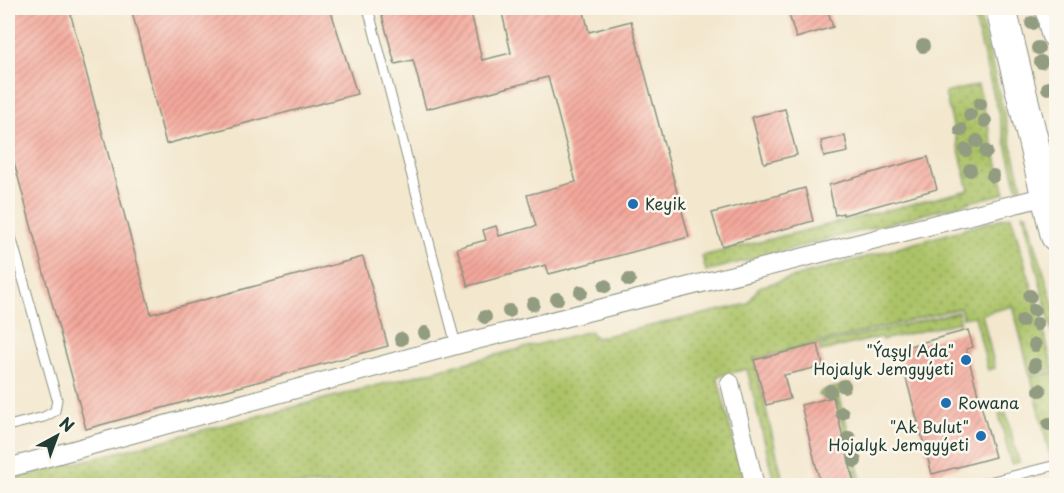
<svg xmlns="http://www.w3.org/2000/svg" width="1064" height="493" viewBox="0 0 1064 493" font-family="'Playpen Sans',sans-serif">
<defs>
<pattern id="grass-dots" width="8" height="8" patternUnits="userSpaceOnUse" patternTransform="scale(1.5)"><rect width="8" height="8" fill="#acc368"/><path d="M2 2h.1M6 6h.1" fill="none" stroke="#8ba056" stroke-width="1.8" stroke-linecap="round"/></pattern>
<pattern id="building-hatch" width="6" height="6" patternUnits="userSpaceOnUse" patternTransform="scale(1.5)"><rect width="6" height="6" fill="#f5a89c"/><path d="M-1 1l2-2M0 6l6-6M5 7l2-2" fill="none" stroke="#c68a80"/></pattern>
</defs>
<rect width="100%" height="100%" fill="#fbf7ec"/>
<filter id="ink" filterUnits="userSpaceOnUse"><feTurbulence type="fractalNoise" baseFrequency=".0167" numOctaves="2"/><feDisplacementMap in="SourceGraphic" scale="12" xChannelSelector="R" yChannelSelector="G"/><feConvolveMatrix kernelMatrix="1 2 1 2 8 2 1 2 1" color-interpolation-filters="sRGB"/></filter>
<filter id="wash" filterUnits="userSpaceOnUse"><feTurbulence type="fractalNoise" baseFrequency=".008" numOctaves="4" result="noise"/><feDisplacementMap in="SourceGraphic" scale="24" xChannelSelector="R" yChannelSelector="G"/><feGaussianBlur stdDeviation="1.35" result="paint"/><feColorMatrix in="noise" values="0 0 0 0 0 0 0 0 0 0 0 0 0 0 0 0 0 1.4 0 .05"/><feComposite in="paint" operator="in"/></filter>
<g filter="url(#wash)">
<rect width="100%" height="100%" fill="#f3e7cd"/>
<g fill="url(#grass-dots)" stroke="#66804e" stroke-width="1.5">
<path d="M972,8h6l44,179 -5,1z"/>
<path d="M978,85l27,108 -299,78 -4,-15 267,-66 -24,-97z"/>
<path d="M1023,213l4,2 29,99v34z"/>
<path d="M1011,216l25,85 17,68 -23,6 -17,-69 -31,8 13,54 -7,2 -13,-54 -12,2 -3,-10 -206,51 30,126h-9l-28,-116 -30,7 28,109h-737v-5l582,-149 6,7 152,-34 11,-17z"/>
<path d="M958,312l2,10 -78,18 -1,-3 -60,14 -2,-6z"/>
<path d="M1054,372l2,12v74l-5,2 -20,-83z"/>
<path d="M849,384l4,3v3l-14,4 23,91h-5l-22,-89 -11,2 -5,-3 3,-4z"/>
<path d="M1006,413l13,49 -8,2 -12,-50z"/>
</g>
<g id="blocks">
<g fill="url(#building-hatch)">
<path d="M8,8h61l82,306 212,-57 25,89 -302,83 -78,-289z"/>
<path d="M131,8h199l27,86 -191,50z"/>
<path d="M380,8h90l12,52 29,-7 -10,-45h82l6,24 42,-11 58,216 -140,37 -3,-9 -78,21 -11,-38 29,-8 -3,-10 13,-4 3,10 37,-10 -9,-31 49,-13 -28,-105 -122,32 -13,-49 -18,4z"/>
<path d="M813,8h14l6,19 -37,11 -7,-24z"/>
<path d="M785,109l12,46 -33,8 -12,-46z"/>
<path d="M845,136l3,16 -24,5 -3,-16z"/>
<path d="M928,157l9,32 -94,26v-2l-8,2 -6,-30z"/>
<path d="M805,188l8,33 -91,25 -10,-33z"/>
<path d="M968,330l5,17 -7,2 29,108 -63,17 -34,-125z"/>
<path d="M818,344l5,22 -39,9 6,24 -24,6 -12,-45z"/>
<path d="M833,397l22,89h-34l-20,-81z"/>
</g>
</g>
</g>
<g filter="url(#ink)">
<use href="#blocks" fill-opacity="0" stroke="#899280" stroke-width="1.5"/>
<g fill="none" stroke-linecap="round" stroke-linejoin="round">
<defs>
<g id="service">
<path d="M368,8l88,337"/>
<path d="M8,226l49,173 -2,12 -11,6 -36,9"/>
<path d="M973,486l83,-21"/>
</g>
<g id="minor">
<path d="M730,383l25,103"/>
<path d="M8,468l448,-123 591,-149"/>
</g>
<g id="trunk">
<path d="M1001,8l55,228"/>
<path d="M1050,8l6,25"/>
</g>
</defs>
<use href="#service" stroke="#899280" stroke-width="11"/>
<use href="#minor" stroke="#899280" stroke-width="20"/>
<use href="#trunk" stroke="#899280" stroke-width="32"/>
<use href="#service" stroke="#fff" stroke-width="9"/>
<use href="#minor" stroke="#fff" stroke-width="18"/>
<use href="#trunk" stroke="#fff" stroke-width="30"/>
</g>
<g fill="#929c80">
<circle cx="1032" cy="23" r="7"/>
<circle cx="923" cy="46" r="7"/>
<circle cx="1038" cy="48" r="7"/>
<circle cx="1041" cy="62" r="7"/>
<circle cx="1048" cy="88" r="7"/>
<circle cx="980" cy="104" r="7"/>
<circle cx="970" cy="115" r="7"/>
<circle cx="985" cy="121" r="7"/>
<circle cx="961" cy="130" r="7"/>
<circle cx="977" cy="141" r="7"/>
<circle cx="966" cy="150" r="7"/>
<circle cx="986" cy="152" r="7"/>
<circle cx="970" cy="170" r="7"/>
<circle cx="993" cy="176" r="7"/>
<circle cx="629" cy="280" r="7"/>
<circle cx="605" cy="286" r="7"/>
<circle cx="581" cy="292" r="7"/>
<circle cx="1030" cy="296" r="7"/>
<circle cx="557" cy="299" r="7"/>
<circle cx="533" cy="304" r="7"/>
<circle cx="1034" cy="310" r="7"/>
<circle cx="509" cy="311" r="7"/>
<circle cx="485" cy="317" r="7"/>
<circle cx="1022" cy="321" r="7"/>
<circle cx="1037" cy="324" r="7"/>
<circle cx="425" cy="333" r="7"/>
<circle cx="401" cy="339" r="7"/>
<circle cx="1035" cy="345" r="7"/>
<circle cx="1035" cy="365" r="7"/>
<circle cx="844" cy="386" r="7"/>
<circle cx="1040" cy="390" r="7"/>
<circle cx="830" cy="391" r="7"/>
<circle cx="842" cy="413" r="7"/>
<circle cx="1049" cy="424" r="7"/>
<circle cx="849" cy="438" r="7"/>
<circle cx="855" cy="461" r="7"/>
</g>
</g>
<g fill="#1f6fb2" stroke="#fbf7ec" stroke-width="2">
<circle cx="633" cy="204" r="6"/>
<circle cx="966" cy="360" r="6"/>
<circle cx="946" cy="403" r="6"/>
<circle cx="981" cy="436" r="6"/>
</g>
<g text-anchor="middle" stroke-width="5" stroke-linejoin="round" paint-order="stroke">
<g font-size="16" fill="#1f3d34" stroke="#fbf7ec" text-anchor="start">
<text x="645" y="210">Keyik</text>
<text x="954" y="357" text-anchor="end">"Ýaşyl Ada"<tspan x="954" dy="18">Hojalyk Jemgyýeti</tspan></text>
<text x="958" y="409">Rowana</text>
<text x="969" y="433" text-anchor="end">"Ak Bulut"<tspan x="969" dy="18">Hojalyk Jemgyýeti</tspan></text>
</g>
</g>
<rect width="1064" height="493" fill="none" stroke="#fbf7ec" stroke-width="30"/>
<g transform="translate(57 436) rotate(41)" stroke="#fbf7ec" stroke-width="4.5" paint-order="stroke">
<path d="M0-4.5L10 22L0 15L-10 22Z" fill="#1f3d34"/>
<text y="-9" font-size="16" font-weight="bold" text-anchor="middle" fill="#1f3d34">N</text>
</g>
</svg>
